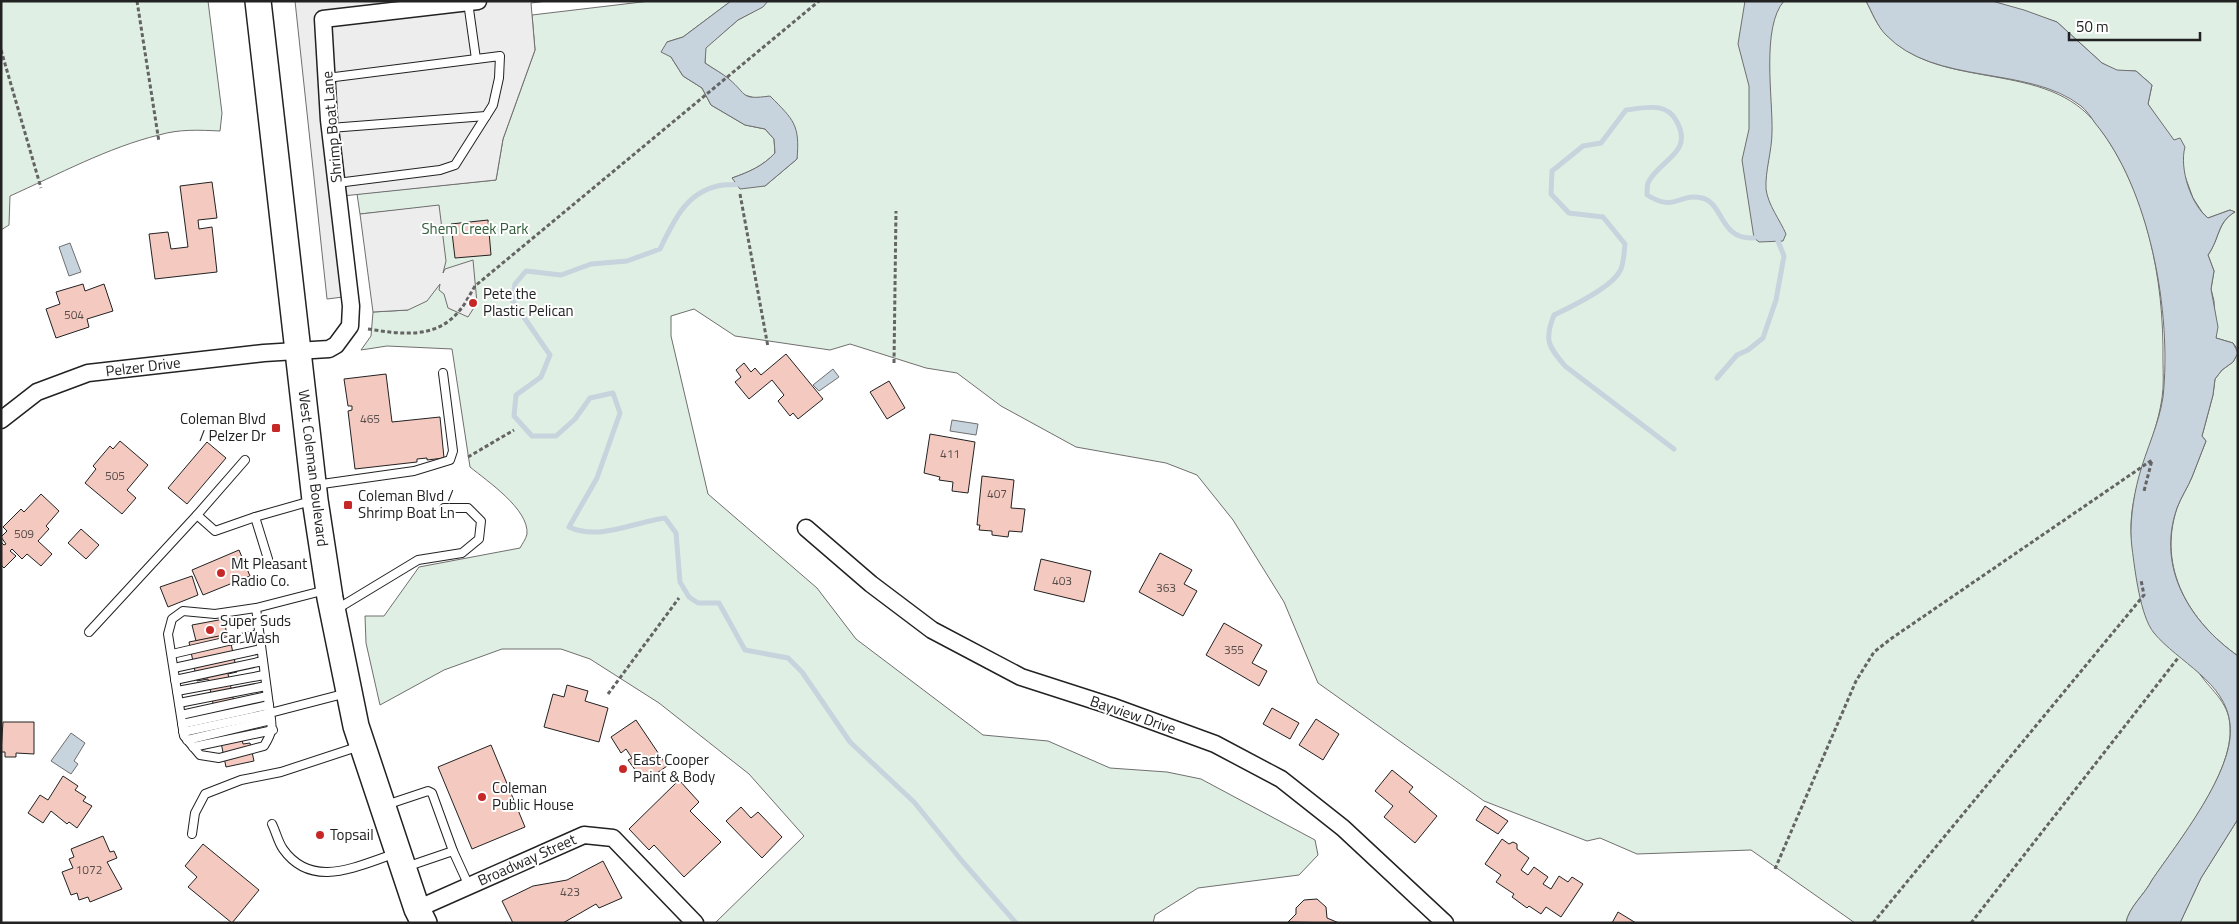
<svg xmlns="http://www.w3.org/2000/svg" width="2239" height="924" viewBox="0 0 2239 924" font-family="'Titillium Web',sans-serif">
<rect width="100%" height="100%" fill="#fff"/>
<g fill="#e0efe3" stroke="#6f6f6f">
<path d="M1,1h207l14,112 -2,18c-21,-1 -41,-2 -61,4 -50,12 -102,40 -149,61l-1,29 -8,5z"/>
<path d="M650,1h81l-48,36 -16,5 4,15 12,19 19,12 9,17 34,20 20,4 9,10 1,14c-12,13 -26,19 -43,25l33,8 32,-27 -4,-36 -23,-26 -15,1 -14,-4 -12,-15 -24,-16v-15l33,-28 24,-13 6,-6h1098c6,11 11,25 20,33 55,59 161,24 212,92 49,65 66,153 65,234 0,12 1,26 -1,38 -7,49 -37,95 -30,145 1,11 12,24 17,34 15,31 29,65 48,93 12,19 32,31 33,56 4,47 -52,116 -78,154 -7,14 -24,28 -26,43h-271l-104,-73 -114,4 -37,-16 -13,3 -103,-40 -166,-118 -34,-81 -51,-82 -36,-45 -31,-12 -90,-16 -75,-41 -44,-33 -31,-5 -76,-24 -20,6 -95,-14 -41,-27 -23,7v20l37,158 109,94 39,51 127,96 65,6 62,27 57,4 34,7 114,61 3,15 -19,20 -101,13 -43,27 -2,8h-438l89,-87 -55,-62 -90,-71 -69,-44 -29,-10h-59l-58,21 -64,35 -14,-62 -1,-27h19l35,-49 101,-19c2,-4 6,-9 7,-14 2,-25 -40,-53 -57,-67l-18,-118 -65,-3 -26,4 10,-14 2,-24 35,-2 31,-104 -79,8 -3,-20 139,-14 7,-41 32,-89 -3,-35z"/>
<path d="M1992,1h246v349l-5,-7 -17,-5 -2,-37 -3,-12 3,-18 -6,-16c11,-15 10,-34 27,-43l-5,-2 -22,8 -6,-6 -9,-14 -10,-27 -1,-15 -34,-52 4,-19 -16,-14h-19l-15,-8 -45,-41z"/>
<path d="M2238,353v303c-48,-34 -81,-87 -61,-148 4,-11 11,-21 15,-31 5,-12 9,-24 14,-36l-4,-5 11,-41 2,-16 7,-9 11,-8z"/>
<path d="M2238,819v104h-58l21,-45z"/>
</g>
<g fill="#ededed" stroke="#6f6f6f">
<path d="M295,1h252l-16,2 4,47 -32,89 -7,41 -163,17 10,100 -16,2z"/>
<path d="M439,205l7,56 -3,12 2,-4 28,-9 4,43 -9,14 -20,-9 -4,-14 -5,-4 1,-6 -13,17 -19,9 -35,2 -13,-98z"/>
</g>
<g fill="#c7d3dd" stroke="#6f6f6f">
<path d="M731,1h37l-5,6 -25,13 -32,28 -1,15c7,5 17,10 24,16 19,16 11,21 41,17 24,24 30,29 27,63l-32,27 -25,3 -8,-11c17,-6 31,-12 43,-25l-1,-14 -9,-10 -20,-4 -34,-20 -9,-17 -19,-12 -12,-19 -10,-5 6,-10 16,-5z"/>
<path d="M1745,1h39c-23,26 -11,98 -12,131 0,19 -7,39 -6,57 2,16 14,31 20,45l-3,7 -24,1 -5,-4 -12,-78 7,-31v-43l-11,-42z"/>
<path d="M1866,1h126l32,9 33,12 45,41 15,7 19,1 16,14 -4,19 26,36 6,-2 5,9c-6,21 6,58 23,71l22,-8 5,2c-18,10 -15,26 -27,43l6,16 -3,18 7,38 -2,11 17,5 5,10 -5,9 -11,8 -7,9 -2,16 -11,41 4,5c-5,12 -9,24 -14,36 -4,10 -11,20 -15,31 -21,60 13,114 61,148v163l-37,59 -21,45h-54c2,-15 19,-29 26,-43 25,-37 84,-110 78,-156 -4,-42 -52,-62 -76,-91 -14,-17 -19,-63 -22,-85 -3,-22 1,-50 7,-72 7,-26 20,-52 24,-79 9,-84 -13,-208 -68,-274 -4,-6 -9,-13 -14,-17 -52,-41 -146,-20 -195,-71 -9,-9 -14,-23 -20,-34z"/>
<path d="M70,243l11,29 -12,4 -10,-29z"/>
<path d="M833,369l6,8 -20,14 -6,-6z"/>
<path d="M952,420l26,4 -2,11 -26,-4z"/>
<path d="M71,733l14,10 -11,18 4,3 -7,10 -20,-13z"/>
</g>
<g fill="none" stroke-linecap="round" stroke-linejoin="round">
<g stroke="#c7d3dd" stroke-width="5">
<path d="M742,183c-7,3 -12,1 -19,2 -36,5 -49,35 -63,64l-33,12 -36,3 -30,11 -35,-4 -11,13 -3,16 38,55 -9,22 -25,18 -2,21 18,20h24l19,-17 15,-21 23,-5 7,20 -23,65 -28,49c30,14 65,-5 96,-9l11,15 4,49 9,15 9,6h21l26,47 43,8 14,14 48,70 64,60 48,59 54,62"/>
<path d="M1717,378l20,-23 11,-5 15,-12 13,-38 8,-44 -6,-15"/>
<path d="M1674,449l-109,-83c-17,-20 -21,-26 -11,-51 17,-8 57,-27 66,-44 4,-7 4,-19 5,-27l-22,-27 -34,-4 -18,-19 1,-23 31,-25 18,-3 25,-33c19,-2 41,-9 51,12 17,32 -19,38 -29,61 -1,3 -1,8 -1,12 29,18 32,-3 55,3 22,5 17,42 52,40"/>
</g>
</g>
<g fill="#f3c9c0" stroke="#222">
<path d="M212,182l5,36 -19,2 1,9 13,-2 5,45 -62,7 -6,-45 19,-2 3,17 17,-2 -8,-61z"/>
<path d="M488,220l3,35 -36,3 -4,-34z"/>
<path d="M83,284l2,7 19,-7 9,27 -26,8 2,8 -33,11 -10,-29 14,-5 -4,-12z"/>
<path d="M786,354l37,45 -25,20 -5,-6 -3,3 -12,-15 6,-6 -12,-15 -23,19 -14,-17 6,-5 -5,-7 8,-7 7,9 4,-4 6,7z"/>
<path d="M386,374l6,48 48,-5 4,41 -17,2v-2l-10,1v3l-62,7 -7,-58 4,-1v-4h-4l-4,-27z"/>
<path d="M889,381l16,27 -18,11 -17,-27z"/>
<path d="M930,434l45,8 -7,51 -16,-2 1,-9 -14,-2 1,-3 -16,-4z"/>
<path d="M120,441l28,24 -21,25 9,8 -14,16 -37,-31 11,-14 -3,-3 17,-20 3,3z"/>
<path d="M207,442l19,16 -39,46 -19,-16z"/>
<path d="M982,476l32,4 -3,28 14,1 -3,23 -13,-1 -1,6 -16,-2v-4l-13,-1 1,-5h-3z"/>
<path d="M41,494l18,17 -13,15 3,3 -11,12 14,13 -11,12 -14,-12 -5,5 -10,-10 -2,2 6,5 -12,12 -3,-3v-23l3,3 2,-1 -5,-7 6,-6 -4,-4 18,-18 3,3z"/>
<path d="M81,529l18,16 -13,14 -18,-16z"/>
<path d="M239,550l11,26 -47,19 -11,-25z"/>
<path d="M1160,553l32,17 -8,14 13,7 -14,25 -44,-24z"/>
<path d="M1041,559l50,12 -7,31 -50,-12z"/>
<path d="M192,576l6,19 -30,12 -8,-20z"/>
<path d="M224,619l3,16 -31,6 -4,-16z"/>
<path d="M1224,623l38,22 -10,18 15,8 -8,15 -53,-31z"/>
<path d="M229,634l8,38 -9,2 15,70 7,-1 4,18 -28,6 -18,-88 -11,2 -8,-39z"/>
<path d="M567,685l21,6 -3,10 23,7 -9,34 -55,-15 9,-33 11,3z"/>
<path d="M1272,708l27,15 -9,16 -27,-15z"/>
<path d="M1316,719l23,15 -16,26 -24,-15z"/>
<path d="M636,720l31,46 -23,16 -16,-22 4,-2 -6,-9 -5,4 -10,-16z"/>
<path d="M3,722h31v32l-18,-1v4h-11v-5h-4z"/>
<path d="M491,745l34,82 -53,22 -34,-82z"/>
<path d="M1392,770l21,17 -4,5 28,24 -22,27 -31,-26 9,-11 -18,-15z"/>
<path d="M63,776l15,10 -3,4 11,7 -3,4 9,5 -15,22 -8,-6 -2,2 -16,-13 -8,12 -15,-10 12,-18 8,5z"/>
<path d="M679,780l20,22 -9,9 31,31 -37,35 -30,-32 -5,5 -20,-21z"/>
<path d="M1485,806l23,15 -10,13 -22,-14z"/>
<path d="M741,807l10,11 7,-6 24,25 -20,21 -36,-37z"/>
<path d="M103,836l7,16 4,-1 3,7 -10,4 15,27 -32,13 -2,-5 -9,3 -2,-7 -6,2 -9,-23 11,-4 -4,-9 5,-2 -3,-8z"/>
<path d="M1502,839l7,5 4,-2 4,2v5l12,9 -8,12 7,5 6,-8 14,10 -5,7 8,5 8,-13 9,6 4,-5 11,7 -22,33 -15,-10 -5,7 -12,-8 -2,2 -15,-11 2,-3 -18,-12 5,-7 -16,-11z"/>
<path d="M203,844l56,46 -27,33 -44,-36 9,-10 -12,-11z"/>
<path d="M603,861l19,37 -23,10 -3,-4 -33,19h-50l-11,-22 31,-15 34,-6z"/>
<path d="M1317,899l9,8 1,11 12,5 -51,-1 8,-8v-6l8,-8z"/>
<path d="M1618,912l18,11h-24z"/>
</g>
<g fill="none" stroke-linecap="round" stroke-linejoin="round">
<defs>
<g id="lane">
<path d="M468,2l8,57"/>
<path d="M327,78l173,-22 -1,22 -6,27 -38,60 -15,5 -103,13"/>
<path d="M330,128l156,-12"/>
<path d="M315,485l99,-14 36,-11 3,-9 -10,-78"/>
<path d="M197,515l48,-55"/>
<path d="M268,559l-13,-42 56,-16"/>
<path d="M326,590l-70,18 14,105 77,-20"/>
<path d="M337,609l81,-49 44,-7 17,-14 2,-18 -13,-13h-24"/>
<path d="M89,632l108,-117 18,16 40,-14"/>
<path d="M172,654l87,-20"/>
<path d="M174,668l87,-19"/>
<path d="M175,680l88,-19"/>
<path d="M177,691l87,-16"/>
<path d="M179,703l87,-17"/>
<path d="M181,715l86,-19"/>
<path d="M182,724l87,-19"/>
<path d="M183,732l87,-19c3,15 2,20 -6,33l-45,12 -19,-3 -16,-19 -16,-102 4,-15 11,-8 32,3 41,-6"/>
<path d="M187,740l84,-20"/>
<path d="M193,747l80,-17"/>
<path d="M386,805l42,-14 4,2 21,58"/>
<path d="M272,824c4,8 6,18 11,25 29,41 74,17 111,5"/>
<path d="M192,834l3,-21 10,-19 36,-14 40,-8 79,-26"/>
<path d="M406,867l47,-16 16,35"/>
</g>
<g id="street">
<path d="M1,420l36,-28 51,-19 176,-20 65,-4 7,-4 14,-19 1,-20 -22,-186 -6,-101 155,-18"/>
<path d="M806,528l65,56 61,46 89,47 90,29 104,38 66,35 62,49 102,95"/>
<path d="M417,909l167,-74 29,3 82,85"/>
</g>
<path id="primary" d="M258,1l57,499 15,98 26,128 61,183 7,14"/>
</defs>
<use href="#lane" stroke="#222" stroke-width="10"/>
<use href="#street" stroke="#222" stroke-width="19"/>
<use href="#primary" stroke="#222" stroke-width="28"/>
<g stroke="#646464" stroke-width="3" stroke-dasharray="4 2.5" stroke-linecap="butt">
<path d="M137,1l22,141"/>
<path d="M1,50l40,138"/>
<path d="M740,194l28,153"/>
<path d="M368,329c33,5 68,11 92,-19 6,-7 10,-16 15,-24l344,-285"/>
<path d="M894,363l2,-152"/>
<path d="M468,457l46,-27"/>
<path d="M608,694l71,-96"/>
<path d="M1775,869l81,-188 18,-29 18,-14 260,-178 -8,31"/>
<path d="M1873,923l271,-328 -3,-15"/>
<path d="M1971,923l207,-265"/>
</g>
<use href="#lane" stroke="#fff" stroke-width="8"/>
<use href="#street" stroke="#fff" stroke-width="16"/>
<use href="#primary" stroke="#fff" stroke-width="25"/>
</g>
<g fill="#c62828" stroke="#fff" stroke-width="2">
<circle cx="473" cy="303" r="5"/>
<rect x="271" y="423" width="10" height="10" rx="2.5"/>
<rect x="343" y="500" width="10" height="10" rx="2.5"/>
<circle cx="221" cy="573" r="5"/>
<circle cx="210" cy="630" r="5"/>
<circle cx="623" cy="769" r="5"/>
<circle cx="482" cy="797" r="5"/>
<circle cx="320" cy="835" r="5"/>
</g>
<g text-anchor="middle" stroke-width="4" stroke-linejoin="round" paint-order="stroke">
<g font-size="12" fill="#564c4a">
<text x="74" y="319">504</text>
<text x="370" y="423">465</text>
<text x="950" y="458">411</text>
<text x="115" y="480">505</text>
<text x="997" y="498">407</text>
<text x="24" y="538">509</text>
<text x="1062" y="585">403</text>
<text x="1166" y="592">363</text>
<text x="1234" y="654">355</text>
<text x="89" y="874">1072</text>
<text x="570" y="896">423</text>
</g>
<g font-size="15" fill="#222" stroke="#fff">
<text transform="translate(332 127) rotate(-95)" y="5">Shrimp Boat Lane</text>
<text transform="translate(143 367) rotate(-7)" y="5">Pelzer Drive</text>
<text transform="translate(313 468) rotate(83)" y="5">West Coleman Boulevard</text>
<text transform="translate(1133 715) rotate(19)" y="5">Bayview Drive</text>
<text transform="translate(527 860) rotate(-24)" y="5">Broadway Street</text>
</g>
<g font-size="15" fill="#2f5e38" stroke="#fff">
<text x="475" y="234">Shem Creek Park</text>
</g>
<g font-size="15" fill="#222" stroke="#fff" text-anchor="start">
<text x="483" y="299">Pete the<tspan x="483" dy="17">Plastic Pelican</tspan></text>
<text x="266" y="424" text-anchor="end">Coleman Blvd<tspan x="266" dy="17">/ Pelzer Dr</tspan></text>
<text x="358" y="501">Coleman Blvd /<tspan x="358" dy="17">Shrimp Boat Ln</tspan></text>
<text x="231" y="569">Mt Pleasant<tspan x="231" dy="17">Radio Co.</tspan></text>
<text x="220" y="626">Super Suds<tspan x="220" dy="17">Car Wash</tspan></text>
<text x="633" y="765">East Cooper<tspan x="633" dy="17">Paint &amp; Body</tspan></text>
<text x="492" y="793">Coleman<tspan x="492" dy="17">Public House</tspan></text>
<text x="330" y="840">Topsail</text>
</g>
</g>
<rect width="2239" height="924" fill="none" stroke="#222222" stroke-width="5"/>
<path d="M2069 32v8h131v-8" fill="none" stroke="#222222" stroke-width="2.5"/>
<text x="2076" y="32" font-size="15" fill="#222222" stroke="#ffffff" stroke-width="4" paint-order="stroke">50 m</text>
</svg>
